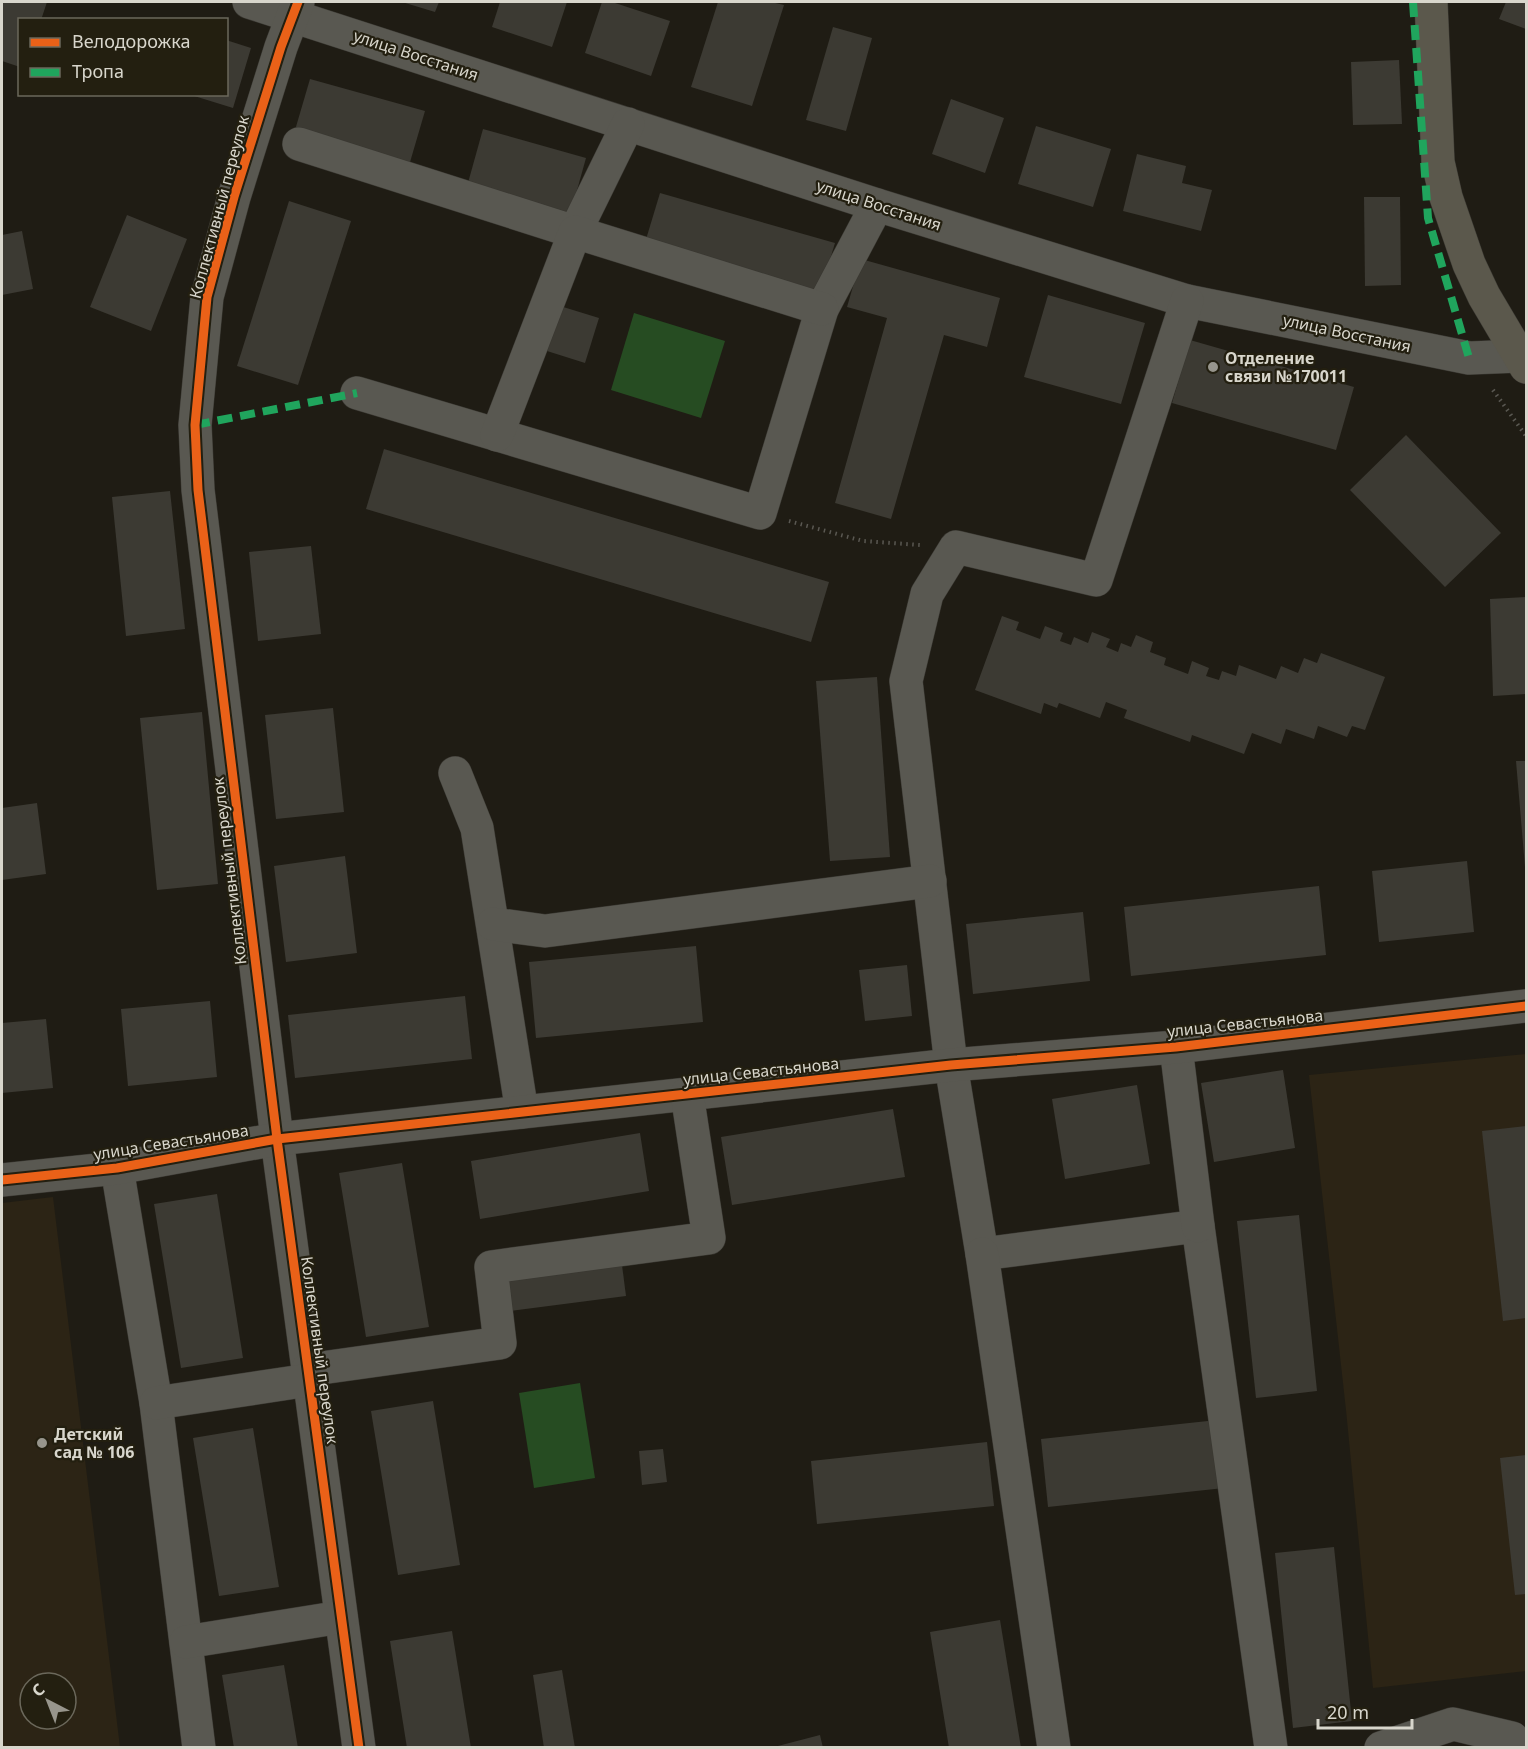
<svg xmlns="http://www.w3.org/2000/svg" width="1528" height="1749" font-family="'Noto Sans',sans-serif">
<rect width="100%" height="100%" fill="#1f1c14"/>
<g fill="#2c2415" fill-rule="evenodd">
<path d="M1526 1054V1671L1373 1688 1346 1410 1309 1075Z"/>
<path d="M53 1197 120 1747H2V1203ZM30 1683H66V1719H30Z"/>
</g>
<g fill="#264c22">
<path d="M634 313 725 341 701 418 611 390Z"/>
<path d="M580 1383 595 1478 534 1488 519 1393Z"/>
</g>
<g fill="#3c3a33">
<path d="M2 2H47L41 20H20V67L2 61Z"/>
<path d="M402 2H439L435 12Z"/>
<path d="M500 2H567L552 47 492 27Z"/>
<path d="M602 2H612L670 21 651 76 585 53Z"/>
<path d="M718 2H771L784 5 752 106 691 87Z"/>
<path d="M1506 2H1526V29L1499 19Z"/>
<path d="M833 27 872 38 846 131 806 120Z"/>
<path d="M226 40 251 48 233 108 191 95 226 94Z"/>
<path d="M1399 60 1402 124 1353 125 1351 62Z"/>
<path d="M310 79 425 111 408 169 293 137Z"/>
<path d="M951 99 1004 118 985 173 932 154Z"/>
<path d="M1036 126 1111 149 1093 207 1018 184Z"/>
<path d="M483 129 586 158 569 219 466 190Z"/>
<path d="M1137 154 1186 166 1182 183 1212 190 1201 231 1123 211Z"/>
<path d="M660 193 835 243 819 296 644 246Z"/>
<path d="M1364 197H1400L1401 285 1365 286Z"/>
<path d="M289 201 351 221 298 385 237 366Z"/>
<path d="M127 215 187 239 151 331 90 307Z"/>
<path d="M22 231 33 289 2 295V235Z"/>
<path d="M861 259 1000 298 987 347 944 335 891 519 835 503 887 318 847 307Z"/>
<path d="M1048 295 1145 323 1121 404 1024 377Z"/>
<path d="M560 306 599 318 585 363 547 351Z"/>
<path d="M1190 340 1354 387 1336 450 1172 403Z"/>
<path d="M1406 435 1501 533 1445 587 1350 490Z"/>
<path d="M384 449 829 582 811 642 366 509Z"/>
<path d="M170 491 185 629 126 636 112 497Z"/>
<path d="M311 546 321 634 258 641 249 552Z"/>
<path d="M1526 597V694L1493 696 1490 599Z"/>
<path d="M1002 616 1019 622 1016 630 1040 639 1045 626 1063 633 1060 641 1071 645 1074 637 1088 643 1092 632 1110 639 1106 647 1118 652 1121 643 1131 647 1136 635 1153 642 1150 652 1166 658 1164 665 1188 674 1192 661 1209 668 1206 676 1219 680 1222 671 1236 676 1239 665 1276 679 1281 666 1298 673 1304 658 1317 663 1321 653 1385 677 1365 730 1352 726 1347 737 1318 726 1314 739 1286 729 1281 744 1252 733 1244 754 1192 735 1190 742 1124 718 1127 710 1106 702 1100 718 1059 703 1057 708 1044 703 1041 714 975 690Z"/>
<path d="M877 677 890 857 830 861 816 681Z"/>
<path d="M333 708 344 812 276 819 265 715Z"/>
<path d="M202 712 218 884 157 890 140 718Z"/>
<path d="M1516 761H1526V867H1525Z"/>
<path d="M37 803 46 874 2 880V808Z"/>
<path d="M345 856 357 953 286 962 274 866Z"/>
<path d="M1467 861 1474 932 1379 942 1372 871Z"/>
<path d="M1319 886 1326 955 1131 976 1124 907Z"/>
<path d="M1083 912 1090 981 973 994 966 924Z"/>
<path d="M696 946 703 1022 536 1038 529 962Z"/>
<path d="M907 965 912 1016 865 1021 859 970Z"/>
<path d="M465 996 472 1059 295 1078 288 1015Z"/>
<path d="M210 1001 217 1077 128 1086 121 1009Z"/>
<path d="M46 1019 53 1088 2 1093V1023Z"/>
<path d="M1283 1070 1295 1148 1214 1162 1201 1083Z"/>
<path d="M1137 1085 1150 1164 1065 1179 1052 1099Z"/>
<path d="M893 1109 905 1177 732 1205 721 1137Z"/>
<path d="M1526 1126V1318L1503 1321 1482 1131Z"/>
<path d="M640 1133 649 1191 480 1219 471 1161Z"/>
<path d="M402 1163 429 1327 366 1337 339 1173Z"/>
<path d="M217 1194 243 1358 181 1368 154 1204Z"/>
<path d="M1299 1215 1317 1391 1256 1398 1237 1221Z"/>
<path d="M622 1265 626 1296 510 1311 506 1280Z"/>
<path d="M433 1401 460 1565 398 1575 371 1411Z"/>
<path d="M1217 1420 1224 1488 1048 1507 1041 1439Z"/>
<path d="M253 1428 279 1587 219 1596 193 1438Z"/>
<path d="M987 1442 994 1506 817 1524 811 1461Z"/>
<path d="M663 1449 667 1482 642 1485 639 1451Z"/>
<path d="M1526 1455V1594L1515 1595 1500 1458Z"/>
<path d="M1334 1547 1352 1721 1293 1728 1275 1553Z"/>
<path d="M1000 1620 1021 1748H949L930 1632Z"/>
<path d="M452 1631 471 1748H407L390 1641Z"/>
<path d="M284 1665 298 1748H234L222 1675Z"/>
<path d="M562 1670 575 1748H544L533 1675Z"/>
<path d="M820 1735 823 1748H774V1747Z"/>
</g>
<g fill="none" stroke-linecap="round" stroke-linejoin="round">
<defs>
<g id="minor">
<path d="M249 2 877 205 1187 301 1469 358 1520 356"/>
<path d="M298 2 281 47 234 197 207 297 195 425 198 490 277 1139 359 1748"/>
<path d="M299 144 575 232 628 124"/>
<path d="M1187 301 1096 580 956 547 927 594 906 681 951 1065 982 1254 1198 1226 1271 1748"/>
<path d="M357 393 760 513 822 309 877 205"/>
<path d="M497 435 575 232 822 309"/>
<path d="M455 773 477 828 522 1112"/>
<path d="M493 924 545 931 930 881"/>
<path d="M1176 1047 1198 1226"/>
<path d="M117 1168 156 1403 199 1748"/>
<path d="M2 1180 117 1168 277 1139 951 1065 1176 1047 1526 1006"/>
<path d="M982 1254 1054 1748"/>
<path d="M307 1370 500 1343 491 1267 709 1238 687 1094"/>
<path d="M156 1403 309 1380"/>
<path d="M186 1642 341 1617"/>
<path d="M1381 1748 1453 1724 1512 1738 1514 1748"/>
</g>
<path id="major" d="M1431 2 1438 162 1446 197 1469 264 1484 296 1526 367"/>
</defs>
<use href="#minor" stroke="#3a3832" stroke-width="34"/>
<use href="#major" stroke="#3a3832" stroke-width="34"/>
<g stroke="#5a5852" stroke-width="4" stroke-dasharray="1.5 4.5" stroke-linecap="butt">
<path d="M1493 390 1526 436"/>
<path d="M789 521 863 541 920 545"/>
</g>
<use href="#minor" stroke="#595851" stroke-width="33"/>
<use href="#major" stroke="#5b584c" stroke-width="33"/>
<g stroke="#20a55d" stroke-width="8" stroke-dasharray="15 8" stroke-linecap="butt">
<path d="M1413 2 1428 218 1469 358"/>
<path d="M195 425 357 393"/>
</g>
<defs>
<g id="cycleway">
<path d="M298 2 281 47 234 197 207 297 195 425 198 490 277 1139 359 1748"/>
<path d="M2 1180 117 1168 277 1139 951 1065 1176 1047 1526 1006"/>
</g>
</defs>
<use href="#cycleway" stroke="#231f10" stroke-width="13"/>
<use href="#cycleway" stroke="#ea6118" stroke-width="9"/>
</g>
<g fill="#97958c" stroke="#231f10" stroke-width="2">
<circle cx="1213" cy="367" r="6"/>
<circle cx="42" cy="1443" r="6"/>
</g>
<g text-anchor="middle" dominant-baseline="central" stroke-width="4.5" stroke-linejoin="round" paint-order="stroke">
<g font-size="16" fill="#d8d6cc" stroke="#231f10">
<text transform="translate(416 55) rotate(18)">улица Восстания</text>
<text transform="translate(879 205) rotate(18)">улица Восстания</text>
<text transform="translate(219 207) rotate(-75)">Коллективный переулок</text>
<text transform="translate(1347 333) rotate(12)">улица Восстания</text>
<text transform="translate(229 871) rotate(-97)">Коллективный переулок</text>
<text transform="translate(1245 1023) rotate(-6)">улица Севастьянова</text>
<text transform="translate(761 1071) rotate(-6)">улица Севастьянова</text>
<text transform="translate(171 1142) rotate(-9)">улица Севастьянова</text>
<text transform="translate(320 1350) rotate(82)">Коллективный переулок</text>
</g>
<g font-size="16" font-weight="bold" fill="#d8d6cc" stroke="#231f10" text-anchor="start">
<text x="1225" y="358">Отделение<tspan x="1225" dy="18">связи №170011</tspan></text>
<text x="54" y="1434">Детский<tspan x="54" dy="18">сад № 106</tspan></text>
</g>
</g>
<rect width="1528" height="1749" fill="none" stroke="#d8d6cc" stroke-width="6"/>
<rect x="18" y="18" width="210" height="78" fill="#231f10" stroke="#6b685b" stroke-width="1.5"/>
<rect x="30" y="38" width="30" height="9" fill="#ea6118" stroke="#6b685b" stroke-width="1.5"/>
<text x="72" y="48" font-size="18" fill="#d8d6cc">Велодорожка</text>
<rect x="30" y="68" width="30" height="9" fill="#20a55d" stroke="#6b685b" stroke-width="1.5"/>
<text x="72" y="78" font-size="18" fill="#d8d6cc">Тропа</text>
<g transform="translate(48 1701) rotate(318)"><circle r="28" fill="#231f10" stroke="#6b685b" stroke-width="1.5"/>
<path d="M0-4.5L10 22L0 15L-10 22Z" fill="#97958c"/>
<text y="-9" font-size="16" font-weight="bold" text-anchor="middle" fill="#d8d6cc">С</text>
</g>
<path d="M1318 1719v9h94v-9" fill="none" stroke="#d8d6cc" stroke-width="3"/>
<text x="1327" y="1719" font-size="18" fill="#d8d6cc" stroke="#231f10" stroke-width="4.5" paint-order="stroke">20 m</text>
</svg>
